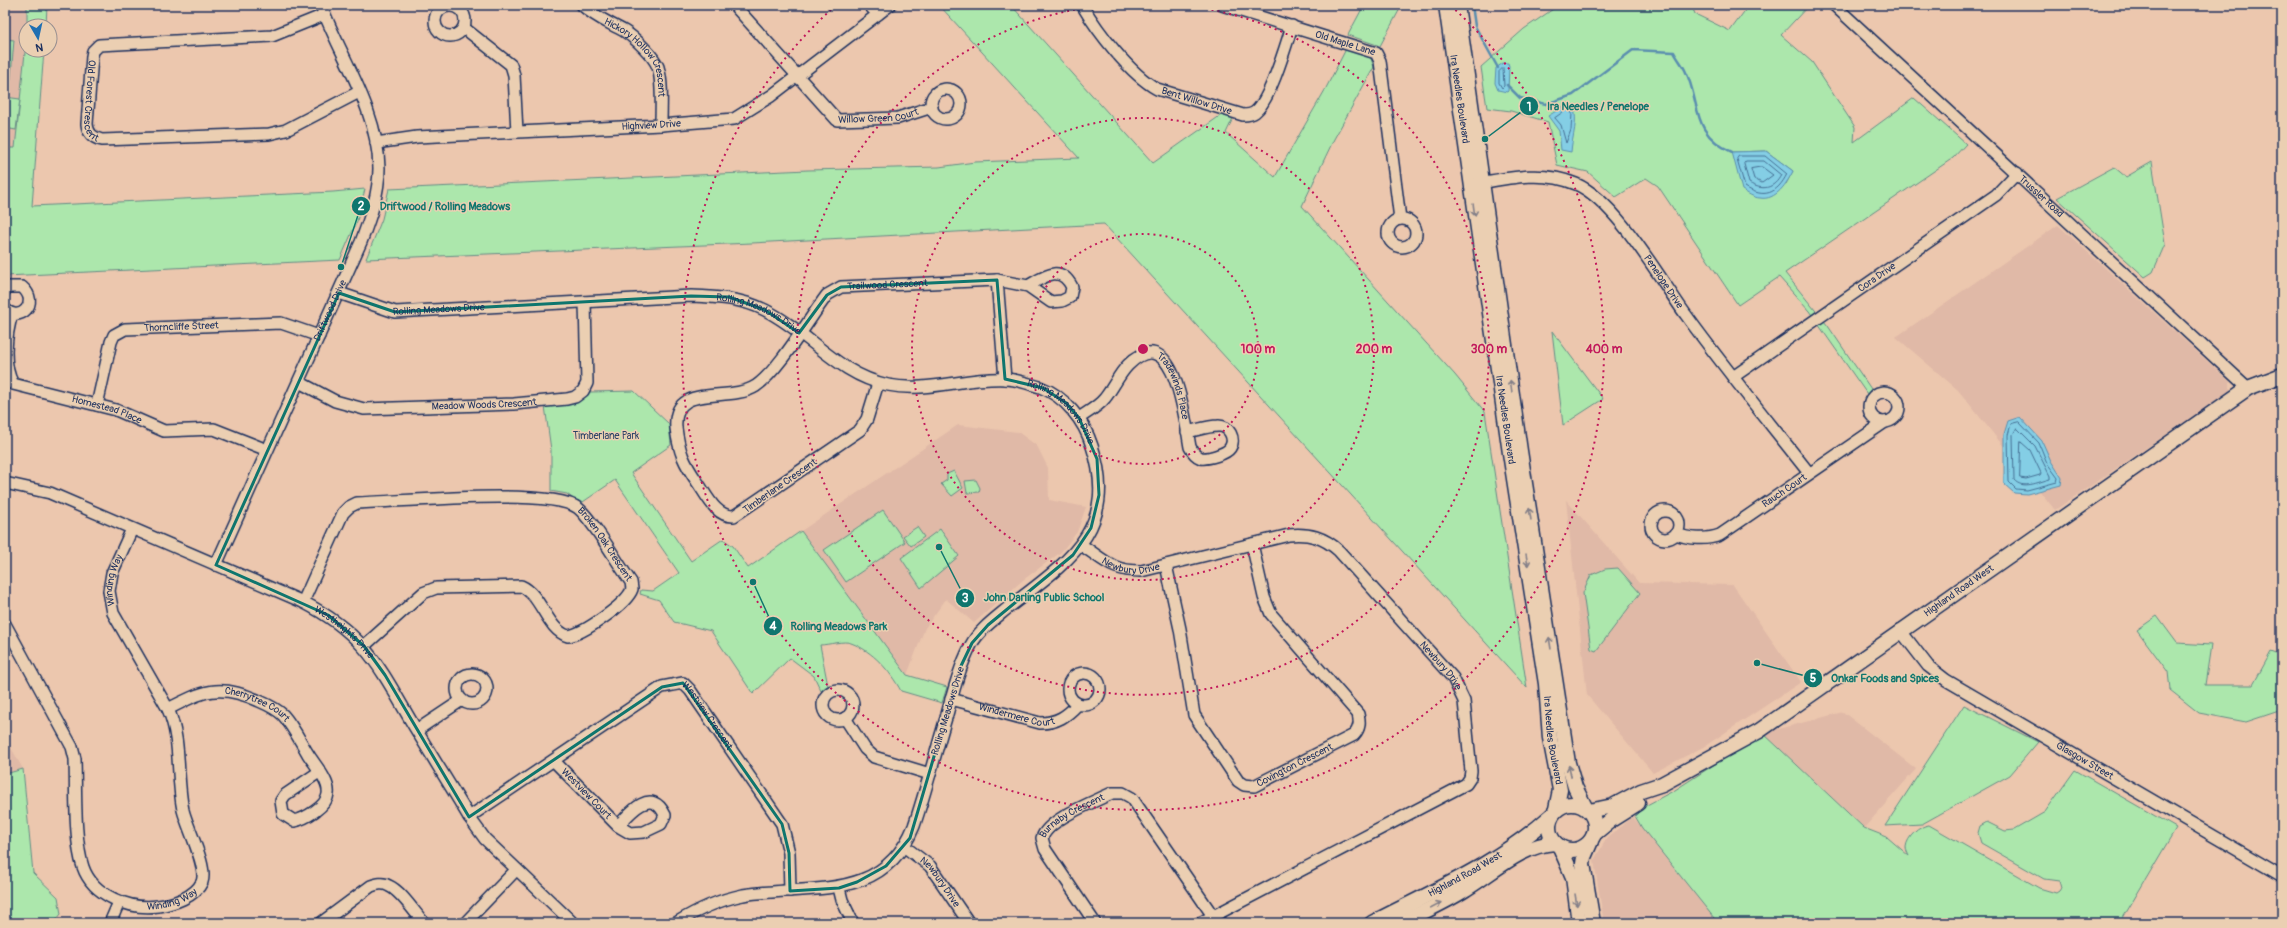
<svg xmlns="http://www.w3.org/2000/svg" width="2287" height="928" font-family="Pangolin,sans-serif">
<rect width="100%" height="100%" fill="#ecc7ae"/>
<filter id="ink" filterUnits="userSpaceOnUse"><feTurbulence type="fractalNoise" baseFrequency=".025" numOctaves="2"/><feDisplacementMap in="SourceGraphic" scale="8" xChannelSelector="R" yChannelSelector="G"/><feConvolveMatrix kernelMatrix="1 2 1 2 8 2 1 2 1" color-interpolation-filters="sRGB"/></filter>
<g filter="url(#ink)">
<g fill="#e0b9a7">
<path d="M5 5H27L26 53 15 149 5 148Z"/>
<path d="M2058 225 2230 382V391L2055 510 1958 390 1896 337Z"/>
<path d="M958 425 1018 432 1037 446 1048 468 1049 500 1086 507 1077 532 1061 552 1023 580 974 623 946 599 925 628 907 675 801 531Z"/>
<path d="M1566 500 1639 583 1733 585 1801 682 1705 746 1653 773 1587 695Z"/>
<path d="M1843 712 1916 769 1864 828 1763 733Z"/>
<path d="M5 737 23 769 5 774Z"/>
<path d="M1633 817 1718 923H1604L1594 860 1607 838Z"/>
</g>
<g fill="#ace7ac" stroke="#648b85" fill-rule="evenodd">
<path d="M27 5H47L46 26H27Z"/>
<path d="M939 5H1011L1153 163 1224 113 1234 116 1226 133 1275 177 1325 90 1346 49 1370 56 1374 67 1334 139 1302 206 1455 375 1485 412 1527 688 1104 224 752 243 366 259 382 219 389 189 808 170 939 167 975 162 1079 158Z"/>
<path d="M1364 5H1402L1380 46 1348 35Z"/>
<path d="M1559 5H1697L1693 9 1695 14 1730 31 1749 5H1809L1781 35 1812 62 1855 127 1854 142 1914 98 1966 144 1953 158 1785 273 1828 326 1871 389 1867 394 1809 311 1779 277 1738 305 1658 186 1646 178 1616 197 1588 172 1557 165 1548 122 1511 111 1487 108 1481 67 1524 29ZM1766 151 1793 171 1786 184 1732 152Z"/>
<path d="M5 39 14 40 10 88 5 87Z"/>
<path d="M26 43V50H44L32 206 333 192 365 189 357 221 340 260 5 276V148H15Z"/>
<path d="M5 97 20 99 16 130 5 128Z"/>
<path d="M2152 162 2165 244 2153 272 2145 277 2057 198 2114 167 2126 177Z"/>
<path d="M1552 331 1603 399 1563 425Z"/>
<path d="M634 391 669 424 671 445 631 473 691 561 723 539 733 546 748 568 801 531 907 675 947 687 942 703 901 691C890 671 873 651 851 643 844 640 828 645 820 645L828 686 821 691 814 676 790 658 753 694 711 631 674 622 659 600 640 594 641 590 653 591 679 573 615 480 580 504 567 494 551 491V450L545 406 580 400 590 392Z"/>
<path d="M954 471 963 488 952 496 941 484 947 480V474Z"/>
<path d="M976 480 980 488 979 492 967 493 965 481Z"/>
<path d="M883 510 905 542 846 582 824 550Z"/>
<path d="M917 527 924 537 911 546 903 536Z"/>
<path d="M940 529 959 556 921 588 901 558Z"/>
<path d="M1618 568 1640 593 1596 651 1591 649 1583 593 1591 575 1605 569Z"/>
<path d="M2157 616 2177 643 2211 645 2205 685H2253L2271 652 2282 656V710L2246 722 2199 713 2170 690 2168 672 2137 630Z"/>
<path d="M1964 705 2038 742 2010 775 1922 824 1885 826Z"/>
<path d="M1763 733 1864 828 1887 837 1909 856C1908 854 1906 850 1906 847 1907 837 1919 826 1929 825L2039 888 2056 893 2059 891 2061 888 2059 881 2044 879 1981 843 1978 833 1980 826 1987 822 2005 831 2014 830 2045 812 2075 770 2176 828 2120 923H1718L1642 828 1635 816 1645 806 1675 790Z"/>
<path d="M23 769 33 873 58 897 61 914 54 923H5V774Z"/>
</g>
<g fill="#84cee5" stroke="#5a8eaf">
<path d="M1503 63H1508L1509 66 1508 91 1507 92 1498 90 1495 83 1496 68Z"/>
<path d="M1569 103 1573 106C1579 121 1572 136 1571 152L1561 150 1559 131 1548 116Z"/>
<path d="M1766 151 1793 171C1787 183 1776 201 1760 198 1754 198 1747 193 1742 190L1732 152Z"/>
<path d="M2020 417 2042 441 2051 461 2062 478 2061 485 2027 494 2014 493 2004 484V434L2008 421Z"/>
</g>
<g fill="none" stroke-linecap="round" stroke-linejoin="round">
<g stroke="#456f94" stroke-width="1">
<path d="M1503 68 1504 86 1502 88 1499 83V72Z"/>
<path d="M1568 109 1572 113 1571 130 1566 143 1561 125 1555 118Z"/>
<path d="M1739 156H1765L1787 174C1777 194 1764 199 1745 187L1737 159Z"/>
<path d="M1746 161H1764L1781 175C1774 189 1762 191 1749 183L1744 164Z"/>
<path d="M1762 167 1773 175 1762 183 1754 179 1751 169Z"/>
<path d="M2019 422 2039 443 2047 463 2058 478 2057 482 2027 490 2016 489 2009 482 2008 435 2011 424Z"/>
<path d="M2017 428 2035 446 2050 476V479C2038 482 2023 490 2014 480L2013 435Z"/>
<path d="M2021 442 2030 450 2041 473 2040 475 2026 479 2020 478Z"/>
</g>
<g stroke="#5a8eaf" stroke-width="2.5">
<path d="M1472 5 1475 26 1498 68"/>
<path d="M1507 85 1520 98 1546 104 1573 95 1633 50 1674 52C1677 58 1682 64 1685 70 1702 104 1689 132 1732 152"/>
</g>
<defs>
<g id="minor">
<path id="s1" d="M582 5C596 18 608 22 624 31 634 37 654 56 658 67 663 84 661 107 661 125"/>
<path id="s2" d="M734 5 837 120 898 118 932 107"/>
<path d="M869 5 878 14"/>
<path id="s3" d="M1082 5C1098 32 1130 74 1157 89L1243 115C1247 115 1251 115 1255 112 1270 101 1286 45 1292 26"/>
<path id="s4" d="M1222 5 1376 53 1380 61 1400 219"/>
<path id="s5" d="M1834 5 2248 388"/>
<circle cx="450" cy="21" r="15"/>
<path id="s6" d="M324 15 272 36 99 45 93 51 92 56 87 124C88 134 93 138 102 140L269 134 286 130 359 92"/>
<path d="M464 28 511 65 514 75 517 132"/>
<circle cx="946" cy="104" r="15"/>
<path id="s7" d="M376 143 417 137 661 125 734 119 771 96 890 5"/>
<path id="s8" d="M1475 184C1508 178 1543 170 1576 184 1616 201 1660 279 1686 315 1725 369 1768 421 1809 473"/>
<circle cx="1402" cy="233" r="14"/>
<path d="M997 280 1005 379"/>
<path d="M5 290 9 287H22C41 303 19 324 5 309"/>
<path id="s9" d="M339 293 395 312 691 296C717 297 741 298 765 310 809 332 838 375 888 385 927 393 965 377 1005 379 1016 379 1029 384 1040 387 1065 396 1084 421 1092 446 1120 530 1067 562 1009 607 996 618 979 630 971 645 959 668 953 693 946 718 935 754 926 791 914 826 883 904 808 884 743 895 718 900 697 910 676 923"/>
<path id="s10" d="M12 314C6 334 2 365 13 384L116 410 164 431 214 429 267 450"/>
<path id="s11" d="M1733 377 1996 195 2017 173"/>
<path id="s12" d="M299 382 335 401 364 409 514 404 567 399 575 397 583 391 587 383 585 302"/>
<path id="s13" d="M878 383 867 419 860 430 734 516C716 517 707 496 698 483 684 463 679 452 676 428 672 381 728 404 756 386 779 370 809 319 827 295L841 287 997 280 1028 286 1051 302 1062 301 1070 297 1072 287C1060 264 1045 276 1028 286"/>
<circle cx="1884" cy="407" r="15"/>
<path id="s14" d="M97 405 111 342 114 335 125 329 281 323 319 336"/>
<path id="s15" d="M1079 418C1088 412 1099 406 1105 398 1113 388 1119 374 1128 365 1175 318 1185 421 1190 447 1192 451 1196 456 1201 458 1208 459 1226 454 1230 448 1236 439 1229 425 1218 426 1208 426 1197 430 1187 432"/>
<path id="s16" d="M5 483 50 493 303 602C369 636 381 671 417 731 434 760 452 788 469 817L485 839 573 923"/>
<circle cx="1665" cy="525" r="14"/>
<path id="s17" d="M1676 534C1689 539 1707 540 1720 535L1885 422"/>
<path id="s18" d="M1081 545C1105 560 1111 571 1141 571L1289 535C1309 533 1324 537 1339 551L1453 678 1464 701 1471 771 1470 778 1466 784 1200 923"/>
<path id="s19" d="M216 565 361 242C370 218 379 194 379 168 378 110 341 58 321 5"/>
<path id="s20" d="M1166 565 1180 629 1194 715 1238 781 1244 785 1254 786 1354 735C1360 728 1360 722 1358 714L1271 614 1264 597 1252 544"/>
<path id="s21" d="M303 602 343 513 349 507 357 503C397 502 551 487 578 508 593 520 618 564 631 582L632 589C627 604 583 634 568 636 546 629 542 595 521 586L436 588 423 593 364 646"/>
<path id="s22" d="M5 624 72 747 75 759C76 787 74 842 83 867 93 896 130 910 158 906 173 904 195 897 202 882 208 867 187 827 183 810 176 776 182 741 168 709L113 613 109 591 112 573 132 529"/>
<path id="s23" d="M1900 630 1928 666 1946 680 2282 876"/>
<circle cx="1084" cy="689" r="16"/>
<circle cx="472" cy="689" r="15"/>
<circle cx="838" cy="705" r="15"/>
<path id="s24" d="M951 699 1040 723C1057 723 1067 716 1078 704"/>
<path id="s25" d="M168 709C203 691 219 683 257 700 266 704 276 708 283 715 293 726 300 741 308 754 314 764 330 781 328 794 327 806 305 819 294 821L283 814 281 801 285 795 319 772"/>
<path d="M845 718 865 749 874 757 930 774"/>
<path d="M417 730 462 700"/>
<path id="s26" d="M554 761 618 826 630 833 644 832 661 824 665 815C652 787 631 811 618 826"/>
<path id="s27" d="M469 817 662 687 683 683 690 690 782 824 789 853 790 891"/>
<path id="s28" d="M905 847 930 866 969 923"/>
<path d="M839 888 842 900 853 923"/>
<path d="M110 923 119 902"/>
<path d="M321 923 371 886C377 884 383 882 389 886 401 891 415 913 424 923"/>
<path d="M465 923 516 870"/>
<path id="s29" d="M1095 923 1045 849 1042 838C1048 819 1094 802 1112 793H1123L1132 798 1213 916"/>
</g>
<g id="major">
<path id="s30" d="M1446 5 1510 453 1546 684 1550 738 1560 790 1556 809"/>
<path d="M1457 5 1520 451 1568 763 1575 787 1585 807"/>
<circle cx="1572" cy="827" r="23"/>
<path id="s31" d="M1589 811 1613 806 1641 791 1662 784 1759 731 2248 388 2282 375"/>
<path d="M1594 834 1611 820 1638 803"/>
<path d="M1591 841 1584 857 1583 864 1593 923"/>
<path d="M1560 847 1573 877 1579 923"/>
<path id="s32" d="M1372 923C1434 891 1499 863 1551 816"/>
<path d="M1401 923C1423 912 1446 902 1466 889 1494 872 1521 845 1555 843"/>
</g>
</defs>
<use href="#minor" stroke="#1b2f5e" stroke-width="14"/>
<use href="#major" stroke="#1b2f5e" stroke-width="17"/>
<use href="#minor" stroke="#ebcfb2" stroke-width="11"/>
<use href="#major" stroke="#ebcfb2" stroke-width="14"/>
</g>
<defs><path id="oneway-shaft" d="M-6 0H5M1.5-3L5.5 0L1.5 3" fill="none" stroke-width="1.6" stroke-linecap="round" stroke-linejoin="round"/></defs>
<g stroke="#837f88">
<use href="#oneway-shaft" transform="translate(1474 210) rotate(82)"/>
<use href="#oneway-shaft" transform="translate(1511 386) rotate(-98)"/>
<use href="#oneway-shaft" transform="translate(1530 514) rotate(-99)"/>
<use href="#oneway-shaft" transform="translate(1527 560) rotate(81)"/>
<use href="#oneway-shaft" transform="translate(1550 643) rotate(-99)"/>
<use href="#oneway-shaft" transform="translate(1570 771) rotate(-102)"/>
<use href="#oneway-shaft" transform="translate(1576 900) rotate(81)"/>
<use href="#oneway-shaft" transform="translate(1436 905) rotate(-28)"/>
</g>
</g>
<path fill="none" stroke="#0f766e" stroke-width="3" stroke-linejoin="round" d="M997 280 1005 379 1043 388 1066 403 1079 418 1097 459 1099 495 1091 528 1073 555 988 625 972 643 960 668 910 838 886 866 857 882 839 888 790 891 789 853 782 824 683 683 662 687 469 817 385 675 364 646 328 615 216 565 339 293 395 312 691 296 729 297 765 310 799 333 827 295 841 287Z"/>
<g fill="none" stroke="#c2185b" stroke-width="2" stroke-dasharray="2 4">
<circle cx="1143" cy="349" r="115"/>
<circle cx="1143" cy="349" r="231"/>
<path d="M1182 5A346 346 0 1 1 1104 5"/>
<path d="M1451 6A461 461 0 1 1 835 6"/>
</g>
<g text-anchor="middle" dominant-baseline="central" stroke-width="3" stroke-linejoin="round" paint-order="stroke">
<g font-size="10" fill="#1b2f5e" stroke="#ebcfb2">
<text stroke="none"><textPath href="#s4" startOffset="129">Old Maple Lane</textPath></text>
<text stroke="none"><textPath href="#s1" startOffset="79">Hickory Hollow Crescent</textPath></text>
<text stroke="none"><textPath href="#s6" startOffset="289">Old Forest Crescent</textPath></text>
<text stroke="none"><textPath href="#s30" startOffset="95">Ira Needles Boulevard</textPath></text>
<text stroke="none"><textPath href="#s3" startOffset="155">Bent Willow Drive</textPath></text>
<text stroke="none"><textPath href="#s2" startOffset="196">Willow Green Court</textPath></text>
<text stroke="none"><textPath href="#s7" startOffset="276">Highview Drive</textPath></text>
<text stroke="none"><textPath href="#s5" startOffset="282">Trussler Road</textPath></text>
<text stroke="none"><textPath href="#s11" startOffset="175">Cora Drive</textPath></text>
<text stroke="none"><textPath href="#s8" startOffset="235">Penelope Drive</textPath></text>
<text stroke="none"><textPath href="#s13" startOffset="595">Trailwood Crescent</textPath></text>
<text stroke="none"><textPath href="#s9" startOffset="103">Rolling Meadows Drive</textPath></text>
<text stroke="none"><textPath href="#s19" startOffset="279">Driftwood Drive</textPath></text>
<text stroke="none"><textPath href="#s9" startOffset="427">Rolling Meadows Drive</textPath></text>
<text stroke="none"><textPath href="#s14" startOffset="141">Thorncliffe Street</textPath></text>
<text stroke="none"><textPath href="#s15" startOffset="143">Tradewinds Place</textPath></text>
<text stroke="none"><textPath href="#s12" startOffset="191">Meadow Woods Crescent</textPath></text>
<text stroke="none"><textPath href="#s10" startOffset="169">Homestead Place</textPath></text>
<text stroke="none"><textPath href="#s9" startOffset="763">Rolling Meadows Drive</textPath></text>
<text stroke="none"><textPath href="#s30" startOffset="419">Ira Needles Boulevard</textPath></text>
<text transform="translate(780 486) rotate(-35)">Timberlane Crescent</text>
<text stroke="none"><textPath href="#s17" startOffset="123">Rauch Court</textPath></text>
<text stroke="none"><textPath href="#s21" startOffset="383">Broken Oak Crescent</textPath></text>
<text stroke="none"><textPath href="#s18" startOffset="56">Newbury Drive</textPath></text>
<text stroke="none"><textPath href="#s22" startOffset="726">Winding Way</textPath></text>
<text stroke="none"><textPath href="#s31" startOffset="433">Highland Road West</textPath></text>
<text stroke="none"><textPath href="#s16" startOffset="373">Westheights Drive</textPath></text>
<text stroke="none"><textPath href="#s18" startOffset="427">Newbury Drive</textPath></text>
<text stroke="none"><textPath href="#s25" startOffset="96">Cherrytree Court</textPath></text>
<text transform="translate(948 711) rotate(-73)">Rolling Meadows Drive</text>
<text stroke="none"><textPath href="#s24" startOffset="68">Windermere Court</textPath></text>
<text stroke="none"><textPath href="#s27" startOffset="295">Westview Crescent</textPath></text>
<text stroke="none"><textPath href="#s30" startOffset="743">Ira Needles Boulevard</textPath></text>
<text stroke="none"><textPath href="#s23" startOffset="229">Glasgow Street</textPath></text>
<text stroke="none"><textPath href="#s20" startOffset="295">Covington Crescent</textPath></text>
<text stroke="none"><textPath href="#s26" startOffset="46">Westview Court</textPath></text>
<text stroke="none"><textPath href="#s29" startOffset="139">Burnaby Crescent</textPath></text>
<text stroke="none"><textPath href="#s32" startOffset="105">Highland Road West</textPath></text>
<text stroke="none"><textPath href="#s28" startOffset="50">Newbury Drive</textPath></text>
<text stroke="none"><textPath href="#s22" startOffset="367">Winding Way</textPath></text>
</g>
<g font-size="10" fill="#2a4166" stroke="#ebcfb2">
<text x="606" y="436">Timberlane Park</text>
</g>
</g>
<circle cx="1143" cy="349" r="6" fill="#c2185b" stroke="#ebcfb2" stroke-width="2"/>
<g font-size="12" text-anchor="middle" font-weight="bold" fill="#c2185b" stroke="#ebcfb2" stroke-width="3" stroke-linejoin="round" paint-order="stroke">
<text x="1258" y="353">100 m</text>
<text x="1374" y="353">200 m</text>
<text x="1489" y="353">300 m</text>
<text x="1604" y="353">400 m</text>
</g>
<path fill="none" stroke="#0f766e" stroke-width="1.5" d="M1485 139L1529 106M341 267L361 206M939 547L965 598M753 582L773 626M1757 663L1813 678"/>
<g fill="#0f766e" stroke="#ebcfb2" stroke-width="1.5">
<circle cx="1485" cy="139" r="4"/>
<circle cx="341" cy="267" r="4"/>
<circle cx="939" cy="547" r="4"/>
<circle cx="753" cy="582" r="4"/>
<circle cx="1757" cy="663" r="4"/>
<circle cx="1529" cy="106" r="10"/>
<circle cx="361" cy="206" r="10"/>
<circle cx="965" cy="598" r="10"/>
<circle cx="773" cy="626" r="10"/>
<circle cx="1813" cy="678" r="10"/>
</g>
<g font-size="12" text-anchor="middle" font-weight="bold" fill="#fff">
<text x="1529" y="111">1</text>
<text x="361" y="210">2</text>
<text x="965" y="602">3</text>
<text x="773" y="630">4</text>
<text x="1813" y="682">5</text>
</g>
<g font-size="11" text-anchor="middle" font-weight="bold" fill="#0f766e" stroke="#ebcfb2" stroke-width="3" stroke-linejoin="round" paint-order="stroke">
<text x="1598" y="110">Ira Needles / Penelope</text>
<text x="445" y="210">Driftwood / Rolling Meadows</text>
<text x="1044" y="601">John Darling Public School</text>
<text x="839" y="630">Rolling Meadows Park</text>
<text x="1885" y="682">Onkar Foods and Spices</text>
</g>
<rect width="2287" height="928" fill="none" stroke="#ebcfb2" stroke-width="20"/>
<rect x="10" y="10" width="2267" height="908" fill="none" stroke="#1b2f5e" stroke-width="1.5" filter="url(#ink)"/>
<g transform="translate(38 38) rotate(171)"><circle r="19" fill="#ebcfb2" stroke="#988f90"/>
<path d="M0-3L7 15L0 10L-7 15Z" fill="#1f6fb2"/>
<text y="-6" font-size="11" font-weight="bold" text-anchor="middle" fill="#1b2f5e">N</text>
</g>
</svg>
